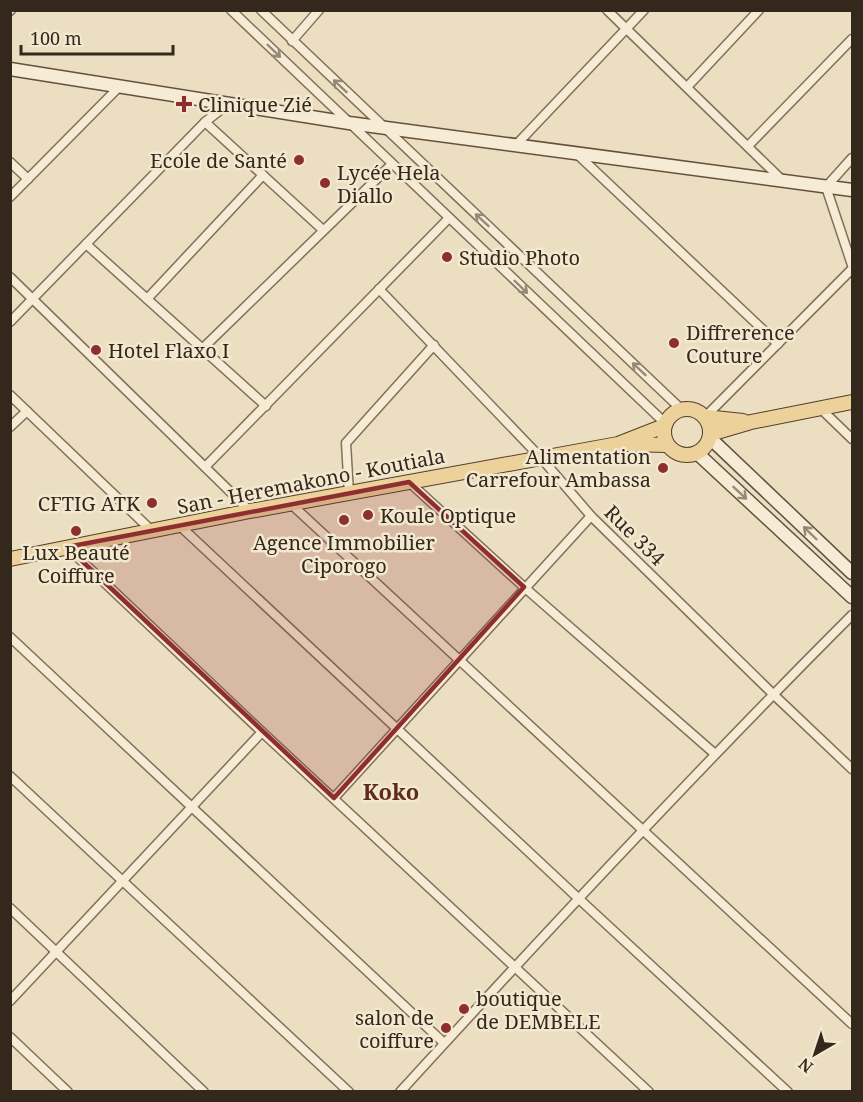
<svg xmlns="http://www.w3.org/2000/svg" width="863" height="1102" font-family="'Noto Serif',serif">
<rect width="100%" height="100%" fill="#ebdec1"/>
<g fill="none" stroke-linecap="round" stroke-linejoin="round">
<defs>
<g id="street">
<path d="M231 10 665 423"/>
<path d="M261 10 681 409"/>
<path d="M607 10 781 179"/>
<path d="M10 11 11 10"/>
<path d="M292 41 319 10"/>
<path d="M687 87 759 10"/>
<path d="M205 122 323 230"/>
<path d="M516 145 644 10"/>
<path d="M748 146 852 39"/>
<path d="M576 153 778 344"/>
<path d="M852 158 826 187 852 265"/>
<path d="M10 162 28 179"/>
<path d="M10 197 119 87"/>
<path d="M86 244 266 406"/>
<path d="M10 277 250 511"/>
<path d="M379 289 542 459 591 516 773 694 852 769"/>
<path d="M147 299 263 175"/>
<path d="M10 322 205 122 228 104"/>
<path d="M202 349 392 164"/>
<path d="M10 395 152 531"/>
<path d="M820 408 852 439"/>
<path d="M705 417 852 269"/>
<path d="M10 427 27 411"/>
<path d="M205 467 449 218"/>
<path d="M409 482 524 587 715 754"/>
<path d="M349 493 346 443 434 345"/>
<path d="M291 504 852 1024"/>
<path d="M179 525 578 898 788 1092"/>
<path d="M67 547 262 732 649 1092"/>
<path d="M10 637 444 1043"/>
<path d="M10 776 349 1092"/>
<path d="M334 798 591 516"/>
<path d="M10 908 204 1092"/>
<path d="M10 1001 262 732"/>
<path d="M10 1037 68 1092"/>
<path d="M400 1092C548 930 697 770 852 615"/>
</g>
<g id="secondary">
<path d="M10 69 349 123 852 190"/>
<path d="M710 438 852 573"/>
<path d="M697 453 852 597"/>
</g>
<g id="primary">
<circle cx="687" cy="432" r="23"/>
<path d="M705 417 743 421"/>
<path d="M710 434 751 422 852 402"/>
<path d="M626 444 667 445"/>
<path d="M10 559 250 511 618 444 664 426"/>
</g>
</defs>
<use href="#street" stroke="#836f5a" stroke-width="11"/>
<use href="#secondary" stroke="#65503d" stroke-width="15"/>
<use href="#primary" stroke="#513e2e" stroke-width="16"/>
<use href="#street" stroke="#f6ebd4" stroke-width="8"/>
<use href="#secondary" stroke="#f6ebd4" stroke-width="12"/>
<use href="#primary" stroke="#ecd19a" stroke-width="14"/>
</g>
<defs><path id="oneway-shaft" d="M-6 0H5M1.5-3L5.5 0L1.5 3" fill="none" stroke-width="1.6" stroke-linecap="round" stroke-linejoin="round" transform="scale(1.5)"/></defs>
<g stroke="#958a78">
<use href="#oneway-shaft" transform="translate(274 51) rotate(44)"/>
<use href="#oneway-shaft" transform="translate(340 86) rotate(-137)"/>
<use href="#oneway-shaft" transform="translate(482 220) rotate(-137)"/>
<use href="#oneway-shaft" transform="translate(521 287) rotate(44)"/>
<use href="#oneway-shaft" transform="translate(639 369) rotate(-137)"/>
<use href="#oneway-shaft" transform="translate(740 493) rotate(43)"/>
<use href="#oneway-shaft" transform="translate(810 533) rotate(-136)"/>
</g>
<path fill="#8e2e30" fill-opacity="0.2" stroke="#8e2e30" stroke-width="4.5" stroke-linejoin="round" d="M409 482 524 587 334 798 67 547Z"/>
<g fill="#8e2e30" stroke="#f3e8d0" stroke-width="2">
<path d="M181 95h6v6h6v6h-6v6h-6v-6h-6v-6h6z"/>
<circle cx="299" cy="160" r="6"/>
<circle cx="325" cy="183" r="6"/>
<circle cx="447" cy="257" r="6"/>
<circle cx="674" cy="343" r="6"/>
<circle cx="96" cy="350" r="6"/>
<circle cx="663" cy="468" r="6"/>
<circle cx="152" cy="503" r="6"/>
<circle cx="368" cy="515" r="6"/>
<circle cx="344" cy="520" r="6"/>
<circle cx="76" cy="531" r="6"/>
<circle cx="464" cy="1009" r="6"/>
<circle cx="446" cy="1028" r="6"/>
</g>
<g text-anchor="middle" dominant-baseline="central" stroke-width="5" stroke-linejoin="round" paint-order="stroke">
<g font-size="20" fill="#34281d" stroke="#f3e8d0" text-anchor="start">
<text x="198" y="104">Clinique Zié</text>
<text x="287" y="160" text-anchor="end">Ecole de Santé</text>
<text x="337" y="172">Lycée Hela<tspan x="337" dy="23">Diallo</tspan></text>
<text x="459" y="257">Studio Photo</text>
<text x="686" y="332">Diffrerence<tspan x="686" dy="23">Couture</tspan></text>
<text x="108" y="350">Hotel Flaxo I</text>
<text x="651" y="456" text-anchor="end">Alimentation<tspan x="651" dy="23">Carrefour Ambassa</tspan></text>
<text x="140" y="503" text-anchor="end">CFTIG ATK</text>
<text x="380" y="515">Koule Optique</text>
<text x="344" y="542" text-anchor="middle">Agence Immobilier<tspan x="344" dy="23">Ciporogo</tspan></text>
<text x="76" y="552" text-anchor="middle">Lux Beauté<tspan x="76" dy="23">Coiffure</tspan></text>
<text x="476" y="998">boutique<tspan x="476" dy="23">de DEMBELE</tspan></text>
<text x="434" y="1017" text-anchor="end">salon de<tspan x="434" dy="23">coiffure</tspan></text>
</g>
<g font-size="20" fill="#34281d" stroke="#f3e8d0">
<text transform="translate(311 481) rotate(-11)">San - Heremakono - Koutiala</text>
<text transform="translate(635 535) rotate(45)">Rue 334</text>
</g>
<g font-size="22" font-weight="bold" fill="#5e2b1f" stroke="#f3e8d0">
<text x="391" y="791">Koko</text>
</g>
</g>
<rect width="863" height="1102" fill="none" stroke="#34281d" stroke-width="24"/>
<g transform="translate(815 1054) rotate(219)" stroke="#f3e8d0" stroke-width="4.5" paint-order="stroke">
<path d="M0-4.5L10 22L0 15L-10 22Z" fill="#34281d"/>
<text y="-9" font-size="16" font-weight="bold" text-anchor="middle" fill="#34281d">N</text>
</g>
<path d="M21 45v9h152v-9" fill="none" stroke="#34281d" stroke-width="3"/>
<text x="30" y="45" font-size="18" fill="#34281d" stroke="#f3e8d0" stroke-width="4.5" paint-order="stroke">100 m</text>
</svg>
